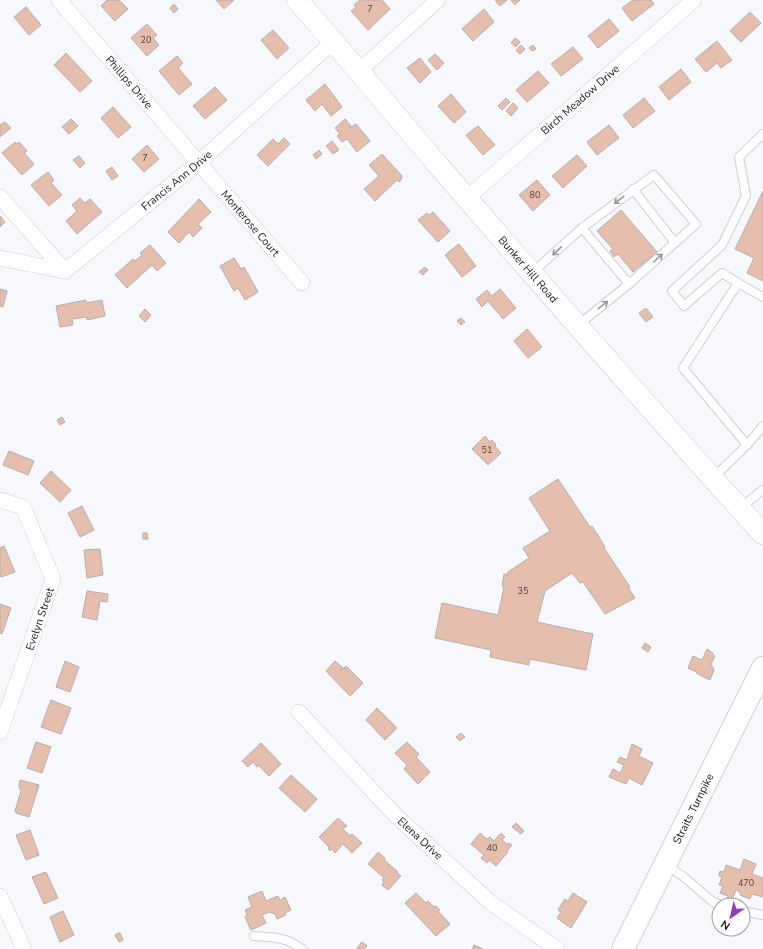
<svg xmlns="http://www.w3.org/2000/svg" width="763" height="949" font-family="'Nunito Sans',sans-serif">
<rect width="100%" height="100%" fill="#f6f8fb"/>
<g fill="#e6bead" stroke="#b3afae">
<path d="M107 0H119L128 9 115 21 101 6Z"/>
<path d="M216 0H234L224 9Z"/>
<path d="M360 0H382L390 9 368 30 351 11 356 7 354 5Z"/>
<path d="M495 0H507L500 6Z"/>
<path d="M511 0H520L515 5Z"/>
<path d="M633 0H651L654 4 632 21 622 8Z"/>
<path d="M174 4 178 9 174 13 170 8Z"/>
<path d="M26 7 41 25 29 35 14 17Z"/>
<path d="M484 9 494 22 473 41 462 29Z"/>
<path d="M750 12 761 23 741 42 730 31Z"/>
<path d="M609 19 619 31 598 48 588 36Z"/>
<path d="M147 24 157 35 153 38 159 45 147 56 131 38Z"/>
<path d="M273 30 289 48 277 59 261 40Z"/>
<path d="M515 38 520 42 516 47 511 43Z"/>
<path d="M717 41 732 60 721 68 717 63 706 72 695 59Z"/>
<path d="M521 45 525 49 520 54 516 50Z"/>
<path d="M533 45 536 49 532 51 529 48Z"/>
<path d="M573 47 583 59 561 76 551 64Z"/>
<path d="M66 53 92 81 80 92 54 65Z"/>
<path d="M435 54 444 63 437 70 428 60Z"/>
<path d="M177 56 183 63 178 68 192 84 179 95 159 71Z"/>
<path d="M420 58 431 72 420 83 407 68Z"/>
<path d="M681 69 691 82 669 100 659 87Z"/>
<path d="M538 71 549 83 527 102 516 90Z"/>
<path d="M325 84 342 107 331 116 322 104 315 111 306 100Z"/>
<path d="M215 87 227 100 205 119 193 106Z"/>
<path d="M451 94 466 112 454 123 438 106Z"/>
<path d="M506 98 510 102 502 110 498 106Z"/>
<path d="M644 98 655 111 633 128 623 115Z"/>
<path d="M513 103 518 108 511 116 506 111Z"/>
<path d="M113 107 131 127 118 138 101 118Z"/>
<path d="M71 119 78 126 69 134 62 127Z"/>
<path d="M345 119 351 126 349 128H350L356 124 370 141 357 152 347 139 342 142 337 136 340 134 335 128Z"/>
<path d="M5 122 11 128 0 137V125Z"/>
<path d="M609 125 619 138 597 155 587 142Z"/>
<path d="M478 126 495 145 483 155 466 135Z"/>
<path d="M284 138 290 144 268 166 257 155 273 139 278 144Z"/>
<path d="M332 141 339 150 333 154 326 146Z"/>
<path d="M15 142 16 144 19 142 27 151 24 153 34 164 22 175 2 153Z"/>
<path d="M147 145 159 159 144 172 132 159Z"/>
<path d="M319 150 322 154 316 159 313 155Z"/>
<path d="M382 154 402 176 401 180 399 182 397 180 375 201 364 189 379 176 369 165Z"/>
<path d="M577 155 587 166 563 188 552 176Z"/>
<path d="M79 156 85 163 80 168 73 160Z"/>
<path d="M112 167 118 176 112 180 106 171Z"/>
<path d="M48 172 54 180 51 183 62 195 49 206 31 185Z"/>
<path d="M537 180 550 195 533 211 519 195Z"/>
<path d="M763 191V281L747 273 754 258 735 249Z"/>
<path d="M80 198 85 203 90 199 102 212 77 234 66 221 77 211 72 205Z"/>
<path d="M199 199 211 212 198 224 202 228 193 237 189 232 179 243 168 232Z"/>
<path d="M621 210 657 252 633 272 618 254 614 257 610 251 613 249 597 231Z"/>
<path d="M433 212 450 231 438 242 418 220 427 213 429 215Z"/>
<path d="M0 216 5 222 0 227Z"/>
<path d="M459 244 476 266 462 277 445 255Z"/>
<path d="M150 245 166 263 157 271 152 265 127 288 115 275 133 259 135 261 142 255 140 253Z"/>
<path d="M234 258 241 269 244 267 258 292 245 300 238 288 234 291 220 266Z"/>
<path d="M425 267 428 270 423 275 419 272Z"/>
<path d="M0 289 7 291 3 307 0 306Z"/>
<path d="M500 289 516 308 503 319 488 301 482 307 476 299 487 290 492 296Z"/>
<path d="M86 300V303L102 300 105 316 87 320V317L72 319 73 325 60 327 56 306Z"/>
<path d="M646 308 653 317 646 322 639 313Z"/>
<path d="M145 309 151 315 145 322 139 316Z"/>
<path d="M461 318 465 322 461 325 457 321Z"/>
<path d="M527 329 542 347 528 358 514 341Z"/>
<path d="M62 417 65 422 60 425 57 420Z"/>
<path d="M485 436 490 442 492 440 496 445 495 446 501 453 488 465 472 449Z"/>
<path d="M9 451 34 461 28 475 3 465Z"/>
<path d="M51 471 71 490 60 502 40 483Z"/>
<path d="M558 479 590 527 592 526 605 547 604 548 630 587H628L635 598 605 614 583 582 580 583 572 573 545 591 537 622 593 634 586 670 530 659 529 665 490 657 491 650 435 638 442 603 498 615 504 587 502 586 504 574 507 575 508 572 529 558 523 548 550 531 529 498Z"/>
<path d="M82 506 94 530 80 537 68 513Z"/>
<path d="M143 533H147L148 539H143Z"/>
<path d="M4 546 15 572 1 577 0 574V548Z"/>
<path d="M100 549 103 575 87 578 84 550Z"/>
<path d="M87 591 108 594 107 602 100 601 97 620 82 617Z"/>
<path d="M0 604 11 608 2 634 0 633Z"/>
<path d="M645 643 651 647 648 652 642 648Z"/>
<path d="M707 649 713 653 712 654 715 656 711 664 714 670 710 680 696 673 697 672 688 668 693 656 702 660Z"/>
<path d="M65 661 79 667 70 692 56 687Z"/>
<path d="M335 661 343 668 340 670 341 671 346 666 363 683 350 696 326 671Z"/>
<path d="M51 700 71 708 61 734 41 727Z"/>
<path d="M377 708 397 728 385 740 366 720Z"/>
<path d="M461 733 465 737 460 741 456 737Z"/>
<path d="M36 742 51 747 42 773 27 768Z"/>
<path d="M407 742 419 754 416 757 430 772 418 784 404 769 407 765 395 753Z"/>
<path d="M261 743 281 764 269 776 258 765 257 767 253 762 248 767 242 761Z"/>
<path d="M632 744 642 749 639 756 653 763 642 785 629 778 626 784 609 777 613 769 620 773 624 765 617 762 620 757 627 760Z"/>
<path d="M291 775 317 799 305 812 279 788Z"/>
<path d="M20 780 39 785 29 817 16 813 15 811 21 791 19 787Z"/>
<path d="M338 818 347 826 343 829 350 836 352 834 362 843 352 853 343 844 335 853 332 849 330 851 328 848 329 847 319 837Z"/>
<path d="M516 823 524 831 521 834 512 827Z"/>
<path d="M30 830 39 855 26 860 16 835Z"/>
<path d="M480 833 487 839 490 837 494 841 501 833 505 837 502 840 507 844 508 843 512 845 507 851 508 852 496 866 489 860 487 863 481 858 484 855 471 844Z"/>
<path d="M378 852 385 858 384 860 398 872 397 873 401 876 388 890 382 885 384 881 382 880 384 878 368 864Z"/>
<path d="M744 859 756 864 752 874 763 878V897L752 894 750 899 740 895V892L736 890 732 900 727 898 728 896 720 893 723 886 719 885 722 877 719 876 720 871 724 872 726 865 740 870Z"/>
<path d="M46 872 58 898 44 904 32 877Z"/>
<path d="M262 891 266 901 278 896 280 900 285 897 291 910 285 913 286 915 277 919 275 914 269 912 262 915 266 923 251 930 245 917 247 914 245 910 252 907 248 897Z"/>
<path d="M416 893 426 903 428 901 434 907 436 906 440 910 438 911 450 924 436 936 405 903Z"/>
<path d="M573 893 587 902 571 928 557 918 561 912 558 910 565 899 568 901Z"/>
<path d="M63 911 74 935 60 942 50 917Z"/>
<path d="M118 933H120L123 940 119 942 115 935Z"/>
<path d="M362 942 367 946 364 949H358L357 948Z"/>
<path d="M474 945 483 949H472Z"/>
</g>
<g fill="none" stroke-linecap="round" stroke-linejoin="round">
<defs>
<g id="service">
<path d="M633 189 675 243"/>
<path d="M582 228 629 284"/>
<path d="M532 273 582 228 654 175 696 224 629 284 578 325"/>
<path d="M738 283 722 273 684 306 672 291 722 245 746 196 739 157 763 134"/>
<path d="M747 445 683 368 738 283 763 297"/>
<path d="M712 479 747 445 763 426"/>
<path d="M740 508 763 490"/>
<path d="M667 865 685 878 713 902 723 905"/>
<path d="M743 911 763 915"/>
<path d="M254 936C274 937 286 937 302 949"/>
</g>
<g id="minor">
<path id="s1" d="M59 0 302 283"/>
<path d="M358 72 438 0"/>
<path d="M0 197 65 271"/>
<path id="s2" d="M467 198 694 0"/>
<path id="s3" d="M0 258 65 271 198 163 334 41"/>
<path d="M0 500 23 507 53 579 0 732"/>
<path id="s4" d="M299 712 395 815 491 903 557 949"/>
<path d="M0 896 24 949"/>
</g>
<g id="secondary">
<path id="s5" d="M297 0C345 54 391 110 438 165 545 289 653 413 763 534"/>
</g>
<g id="primary">
<path id="s6" d="M623 949 763 668"/>
</g>
</defs>
<use href="#service" stroke="#cecfd2" stroke-width="10"/>
<use href="#minor" stroke="#cecfd2" stroke-width="16"/>
<use href="#secondary" stroke="#cecfd2" stroke-width="22"/>
<use href="#primary" stroke="#cecfd2" stroke-width="24"/>
<use href="#service" stroke="#fff" stroke-width="8"/>
<use href="#minor" stroke="#fff" stroke-width="15"/>
<use href="#secondary" stroke="#fff" stroke-width="21"/>
<use href="#primary" stroke="#fff" stroke-width="22"/>
</g>
<defs><path id="oneway-shaft" d="M-6 0H5M1.5-3L5.5 0L1.5 3" fill="none" stroke-width="1.6" stroke-linecap="round" stroke-linejoin="round"/></defs>
<g stroke="#989898">
<use href="#oneway-shaft" transform="translate(619 200) rotate(143)"/>
<use href="#oneway-shaft" transform="translate(557 251) rotate(137)"/>
<use href="#oneway-shaft" transform="translate(658 258) rotate(-42)"/>
<use href="#oneway-shaft" transform="translate(603 305) rotate(-38)"/>
</g>
<g text-anchor="middle" dominant-baseline="central" stroke-width="4" stroke-linejoin="round" paint-order="stroke">
<g font-size="9" fill="#4c423f">
<text x="370" y="9">7</text>
<text x="146" y="40">20</text>
<text x="145" y="158">7</text>
<text x="535" y="195">80</text>
<text x="487" y="450">51</text>
<text x="523" y="591">35</text>
<text x="492" y="848">40</text>
<text x="746" y="883">470</text>
</g>
<g font-size="11" fill="#19191a" stroke="#fff">
<text stroke="none"><textPath href="#s1" startOffset="108">Phillips Drive</textPath></text>
<text stroke="none"><textPath href="#s2" startOffset="150">Birch Meadow Drive</textPath></text>
<text stroke="none"><textPath href="#s3" startOffset="210">Francis Ann Drive</textPath></text>
<text stroke="none"><textPath href="#s1" startOffset="294">Monterose Court</textPath></text>
<text stroke="none"><textPath href="#s5" startOffset="355">Bunker Hill Road</textPath></text>
<text transform="translate(40 619) rotate(-71)">Evelyn Street</text>
<text stroke="none"><textPath href="#s6" startOffset="157">Straits Turnpike</textPath></text>
<text stroke="none"><textPath href="#s4" startOffset="175">Elena Drive</textPath></text>
</g>
</g>
<g transform="translate(731 917) rotate(214)"><circle r="19" fill="#ffffff" stroke="#a3a3a3"/>
<path d="M0-3L7 15L0 10L-7 15Z" fill="#8b42b4"/>
<text y="-6" font-size="11" font-weight="bold" text-anchor="middle" fill="#19191a">N</text>
</g>
</svg>
